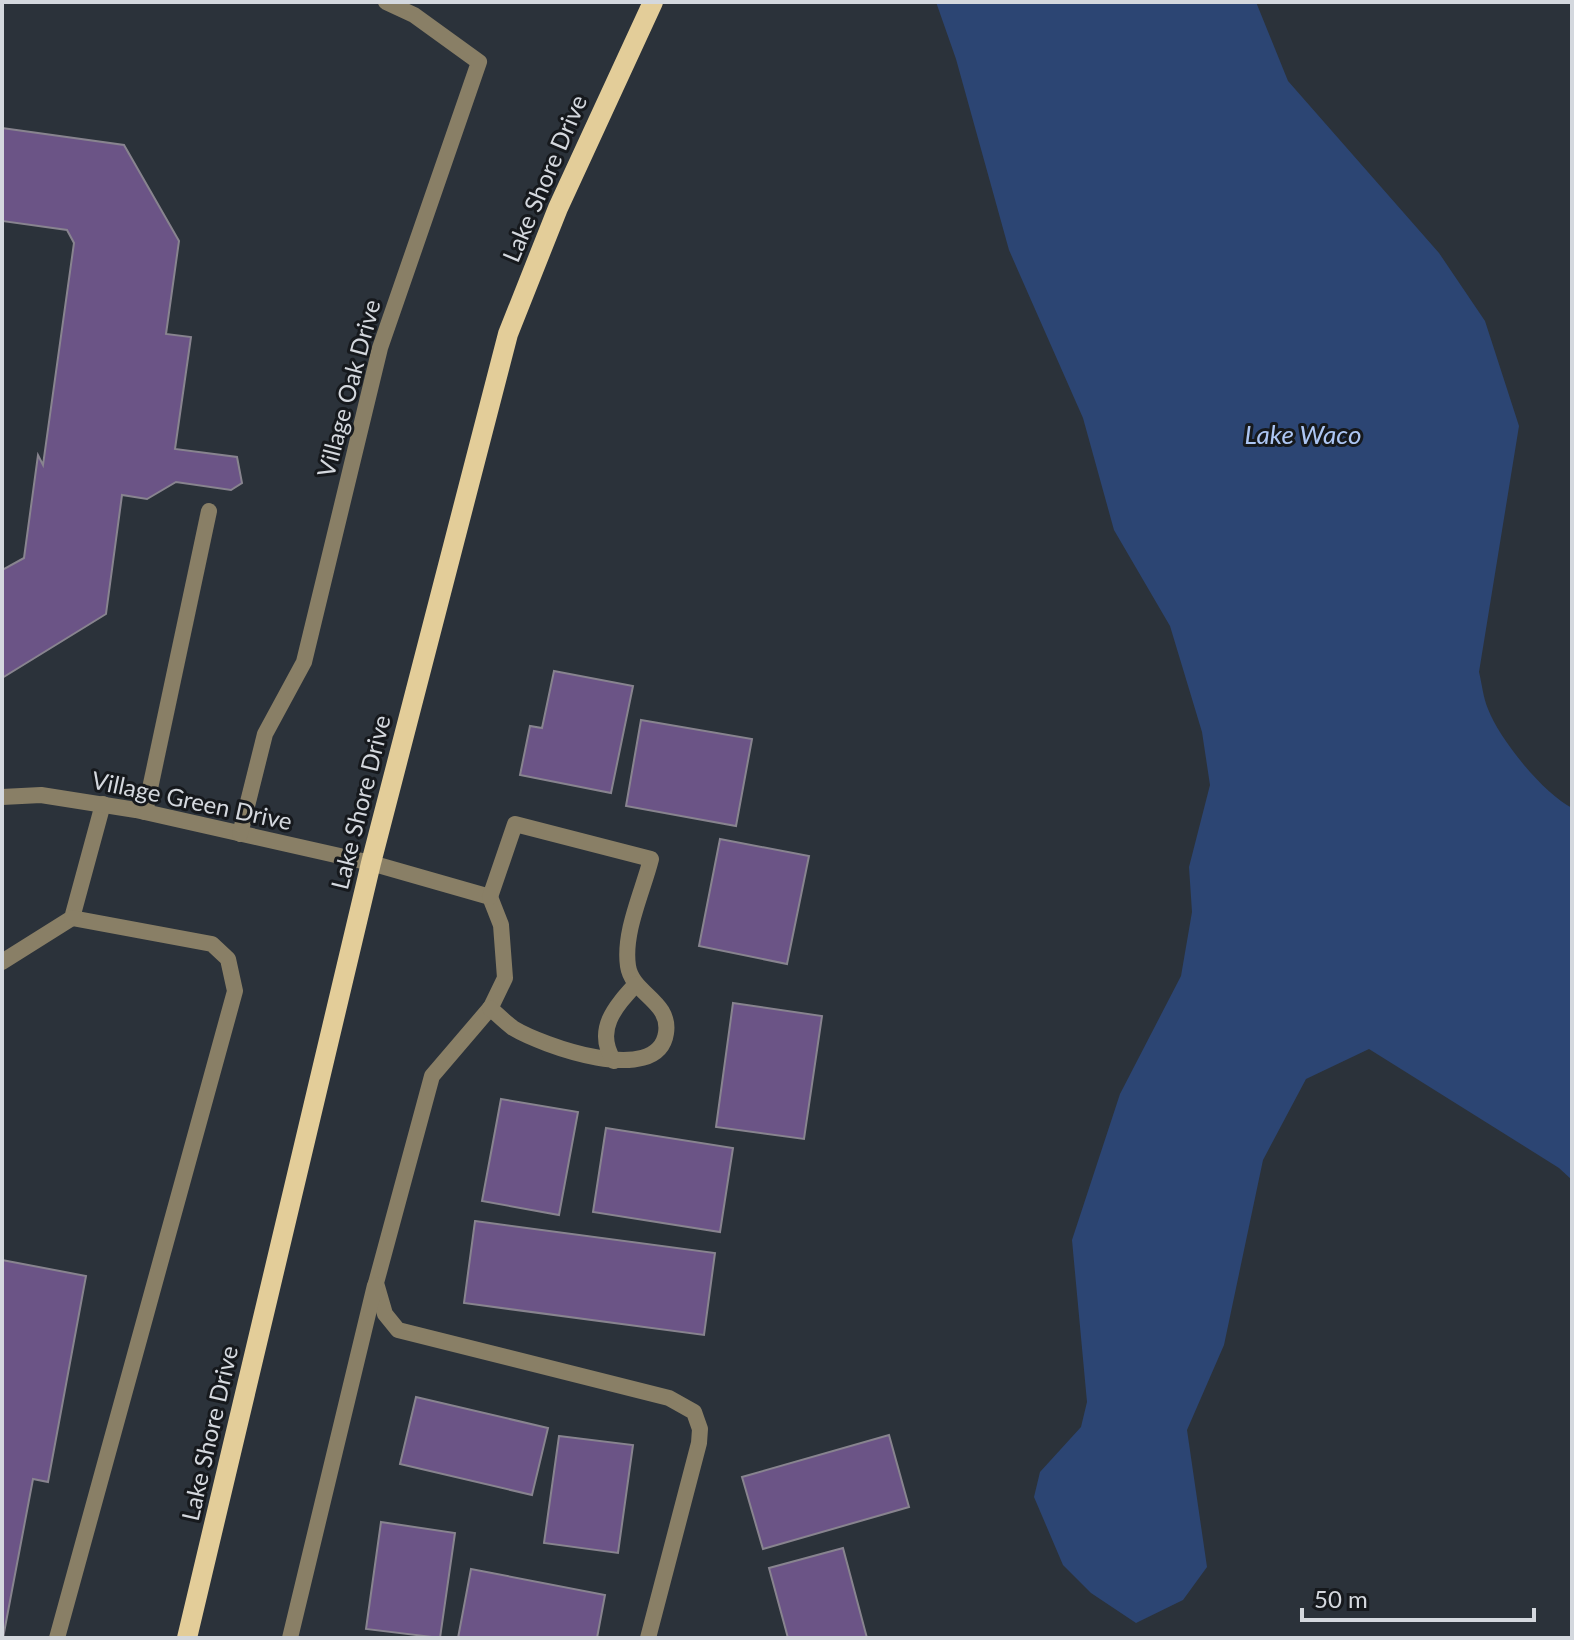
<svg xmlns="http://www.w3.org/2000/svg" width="1574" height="1640" font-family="Lato,sans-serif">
<rect width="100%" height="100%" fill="#2b323a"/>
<path fill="#2c4573" d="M936 2H1256L1288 81 1439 253 1485 321 1519 426 1479 672C1482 684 1483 697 1488 709 1500 740 1543 793 1572 808V1180L1559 1168 1369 1049 1306 1079 1263 1160 1224 1345 1187 1430 1207 1567 1183 1600 1136 1623 1091 1593 1063 1565 1034 1497 1040 1472 1081 1427 1087 1402 1072 1240 1120 1094 1181 976 1192 912 1189 867 1210 785 1202 732 1170 626 1114 530 1083 418 1009 250 956 59Z"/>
<g fill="#6b5486" stroke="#88848f" stroke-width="2">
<path d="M2 128 124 145 179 241 166 334 191 337 175 449 237 457 242 483 231 490 176 482 147 499 122 495 106 614 2 678V570L24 558 38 455 43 465 74 243 67 230 2 221Z"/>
<path d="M554 671 633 686 611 793 520 775 530 726 542 728Z"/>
<path d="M641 720 752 739 736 826 626 806Z"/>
<path d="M720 839 809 856 787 964 699 946Z"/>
<path d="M733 1003 822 1016 804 1139 716 1127Z"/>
<path d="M501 1099 578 1112 559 1215 482 1201Z"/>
<path d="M606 1128 733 1148 720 1232 593 1212Z"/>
<path d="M475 1221 715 1253 704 1335 464 1303Z"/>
<path d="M2 1260 86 1276 48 1482 33 1479 3 1638Z"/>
<path d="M416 1397 548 1428 532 1495 400 1464Z"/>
<path d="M889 1435 909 1507 763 1549 742 1477Z"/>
<path d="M559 1436 633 1445 618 1553 544 1543Z"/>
<path d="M381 1522 455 1533 440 1638 366 1629Z"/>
<path d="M843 1548 867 1638H788L769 1568Z"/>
<path d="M471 1569 605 1595 597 1638H458Z"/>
</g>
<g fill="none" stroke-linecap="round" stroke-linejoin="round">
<g stroke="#897f66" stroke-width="16">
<path d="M145 812 209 511"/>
<path d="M371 863 490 897 501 925 505 978 491 1007 432 1076 376 1283 385 1314 398 1330 669 1398 694 1412 700 1429 699 1443 648 1638"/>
<path d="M2 962 72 918 103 804"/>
<path d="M490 1008C497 1014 505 1022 513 1028 541 1045 658 1088 666 1033 671 1001 632 994 628 966 623 932 643 891 651 859L515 824 490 897"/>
<path d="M614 1061C594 1030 615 1007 636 984"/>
<path d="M57 1638 235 991 228 959 212 944 72 918"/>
<path d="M290 1638 375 1285"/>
</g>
<g stroke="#897f66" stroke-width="16">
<path d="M2 797 41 795 136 810 371 863"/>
<path d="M240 834 265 734 304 662 380 348 479 62 414 15 386 2"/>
</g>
<path stroke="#e3cd99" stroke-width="20" d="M187 1638 371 863 508 334 558 208 653 2"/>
</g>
<g text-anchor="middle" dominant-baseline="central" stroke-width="6" stroke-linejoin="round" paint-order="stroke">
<g font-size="24" fill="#d4d8de" stroke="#16191d">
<text transform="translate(544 178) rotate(-67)">Lake Shore Drive</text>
<text transform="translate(348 388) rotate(-75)">Village Oak Drive</text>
<text transform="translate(192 800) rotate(12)">Village Green Drive</text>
<text transform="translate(360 802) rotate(-76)">Lake Shore Drive</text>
<text transform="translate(209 1433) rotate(-77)">Lake Shore Drive</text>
</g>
<g font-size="26" font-style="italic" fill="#adc6f3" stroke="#16191d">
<text x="1303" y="434">Lake Waco</text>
</g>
</g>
<rect width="1574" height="1640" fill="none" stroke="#d4d8de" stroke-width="8"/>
<path d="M1302 1608v12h232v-12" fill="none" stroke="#d4d8de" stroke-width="4"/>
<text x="1314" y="1608" font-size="24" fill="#d4d8de" stroke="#16191d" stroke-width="6" paint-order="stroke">50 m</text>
</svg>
